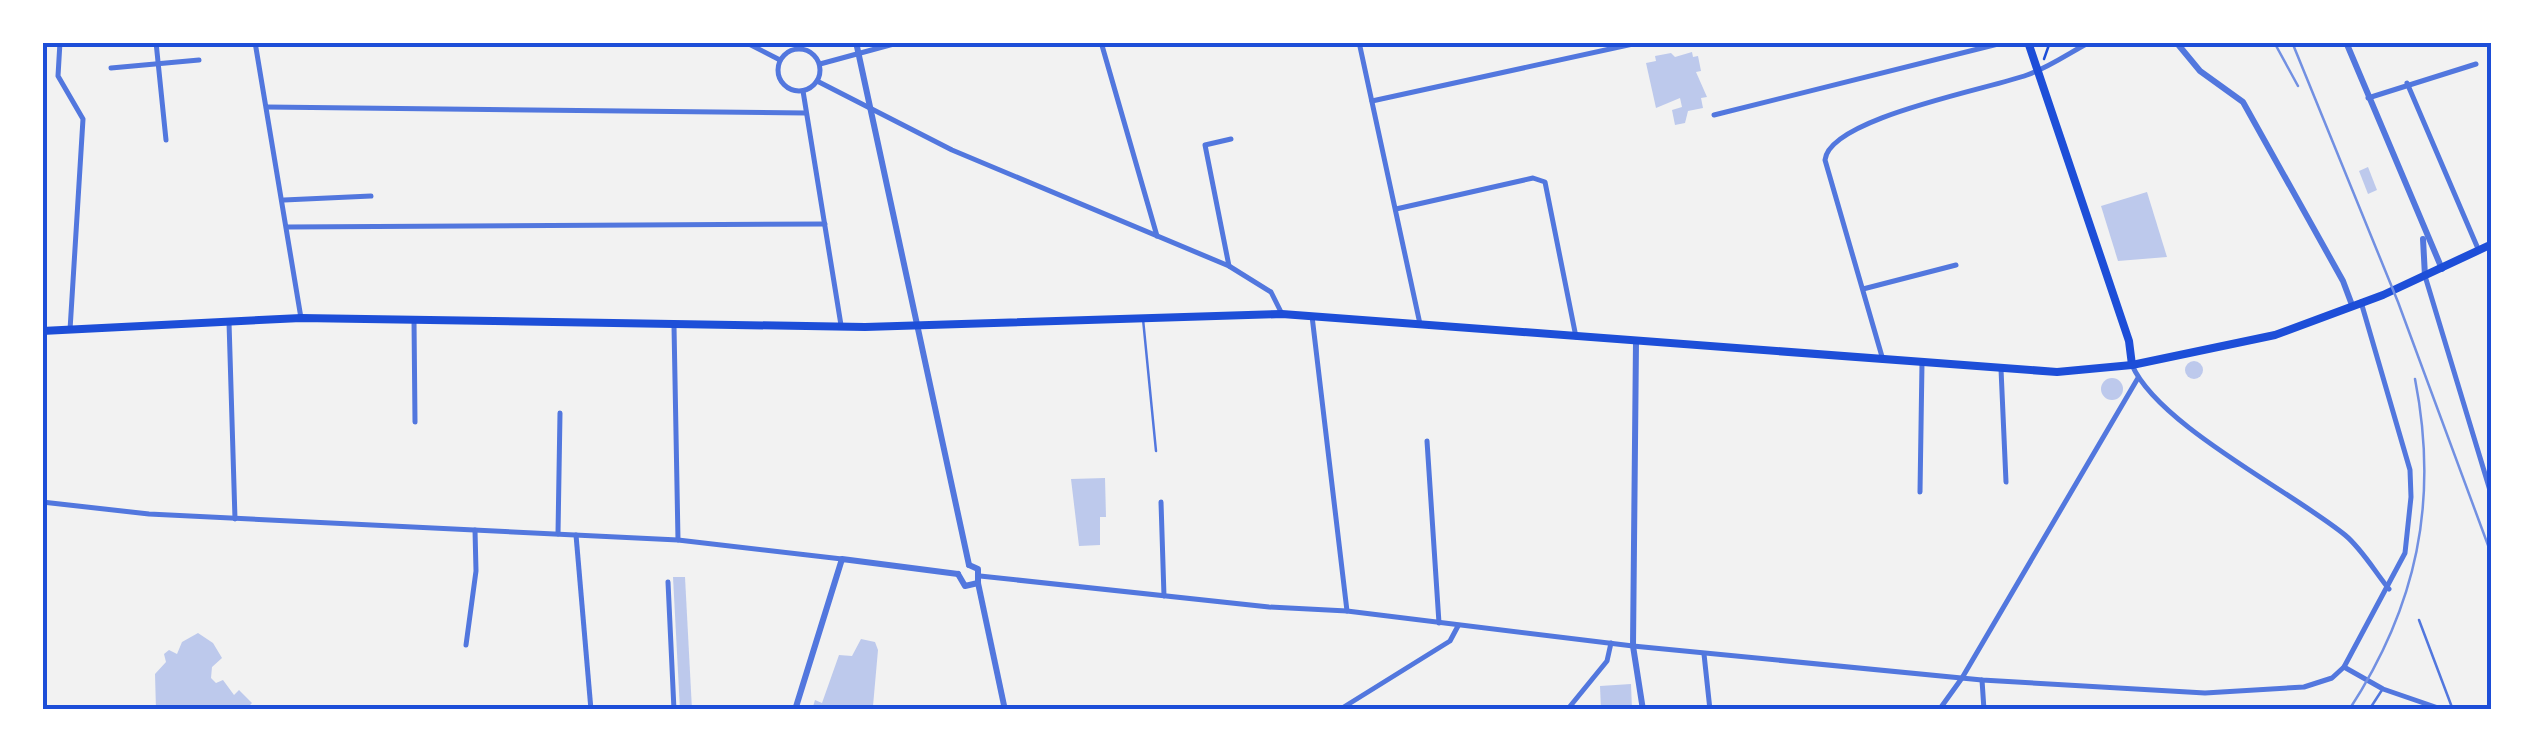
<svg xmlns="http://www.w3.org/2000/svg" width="2534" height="752" font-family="Roboto,sans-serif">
<rect width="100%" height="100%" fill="#f2f2f2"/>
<g fill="#bdc9ec">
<path d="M1692 52 1693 57 1698 56 1701 71 1696 72 1707 97 1701 98 1703 108 1688 111 1685 123 1675 125 1672 110 1682 107 1680 98 1656 108 1646 63 1656 61 1655 56 1671 53 1675 57Z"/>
<path d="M2368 167 2377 190 2368 194 2359 171Z"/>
<path d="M2147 192 2167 257 2118 261 2101 206Z"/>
<circle cx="2194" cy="370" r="9"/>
<circle cx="2112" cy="389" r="11"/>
<path d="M1105 478 1106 517H1100V545L1079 546 1071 479Z"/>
<path d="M673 577H685L692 710H680Z"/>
<path d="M198 633 213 643 222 658 212 667 211 678 216 683 223 680 234 695 239 690 252 703 245 710H156L155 674 166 662 164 654 169 650 177 654 182 642Z"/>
<path d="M861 639 875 642 878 650 873 706 881 710H812L815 700 822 703 839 655 852 656Z"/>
<path d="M1631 684 1632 710H1601L1600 686Z"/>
</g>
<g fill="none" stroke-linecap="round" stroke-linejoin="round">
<path stroke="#1d4ed8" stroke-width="2.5" d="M2044 59 2050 42"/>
<g stroke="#5277de" stroke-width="2.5">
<path d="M1143 319 1156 451"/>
<path d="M2419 620 2453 710"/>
<path d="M2369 710 2382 690"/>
</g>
<g stroke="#5277de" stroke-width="5">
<path d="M60 42 58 76 83 119 70 330"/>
<path d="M156 42 166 140"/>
<path d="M255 42 301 318"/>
<path d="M745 42 780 60"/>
<path d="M1101 42 1157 236"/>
<path d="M1359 42 1420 324"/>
<circle cx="799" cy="70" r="21"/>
<path d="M820 64 901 42"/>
<path d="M111 68 199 60"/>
<path d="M817 81 952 150 1229 266 1271 292 1282 314"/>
<path d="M2407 83 2479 251"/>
<path d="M803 91 841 325"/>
<path d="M2368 98 2476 64"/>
<path d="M1372 101 1642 42"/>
<path d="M267 107 806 113"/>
<path d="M1714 115 2006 42"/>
<path d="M284 200 371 196"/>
<path d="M1396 209 1533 178 1545 182 1576 337"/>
<path d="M287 227 825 224"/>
<path d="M1229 266 1205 145 1231 139"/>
<path d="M2425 276 2492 497"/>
<path d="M1863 289 1956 265"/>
<path d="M1312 316 1347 611"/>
<path d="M414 320 415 422"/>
<path d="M229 322 235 519"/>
<path d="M674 326 678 540"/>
<path d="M1883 360 1825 160C1829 118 1989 89 2027 75 2050 67 2069 53 2090 42"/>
<path d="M2132 365C2158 425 2291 491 2345 535 2362 549 2375 572 2389 589"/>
<path d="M2001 369 2006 482"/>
<path d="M1427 441 1439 623"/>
<path d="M1920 492 1922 363"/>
<path d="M42 502 149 514 678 540 842 559"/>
<path d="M1161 502 1164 596"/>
<path d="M558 534 560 413"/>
<path d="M576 535 591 710"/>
<path d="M980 576 1269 607 1347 611 1633 646 1982 680 2205 693 2304 687 2332 678 2344 667 2405 553 2411 497 2410 470 2361 302"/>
<path d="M668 582 674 710"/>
<path d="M466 645 476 571 475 530"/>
<path d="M1704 654 1710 710"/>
<path d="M2344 667 2383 689 2444 710"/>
<path d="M1982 680 1984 710"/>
<path d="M1339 710 1450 641 1458 626"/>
<path d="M1567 710 1607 661 1611 643"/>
<path d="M1939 710 1962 678 2138 378"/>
</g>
<g stroke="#5277de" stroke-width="6">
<path d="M856 42 969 565"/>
<path d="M2176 42 2200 71 2243 102 2343 281 2352 305"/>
<path d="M2346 42 2442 269"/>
<path d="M2423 239 2425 276"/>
<path d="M1636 342 1633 646 1643 710"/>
<path d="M969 565 978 569V583"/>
<path d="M958 574 965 586 978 583"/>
<path d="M978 583 1005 710"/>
<path d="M795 710 842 559 958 574"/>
</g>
<g stroke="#1d4ed8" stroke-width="8">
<path d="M2028 42 2129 341 2132 365"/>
<path d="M42 331 301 318 865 327 1282 314 2057 372 2132 365 2275 335 2383 295 2492 244"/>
</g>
<g stroke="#7290e2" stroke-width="2.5">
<path d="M2274 42 2298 86"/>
<path d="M2292 42 2398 302 2492 556"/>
<path d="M2349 710C2417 606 2439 501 2415 379"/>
</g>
</g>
<rect width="2534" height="752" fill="none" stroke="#ffffff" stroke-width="90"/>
<rect x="45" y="45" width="2444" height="662" fill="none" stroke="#1d4ed8" stroke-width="4"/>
</svg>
